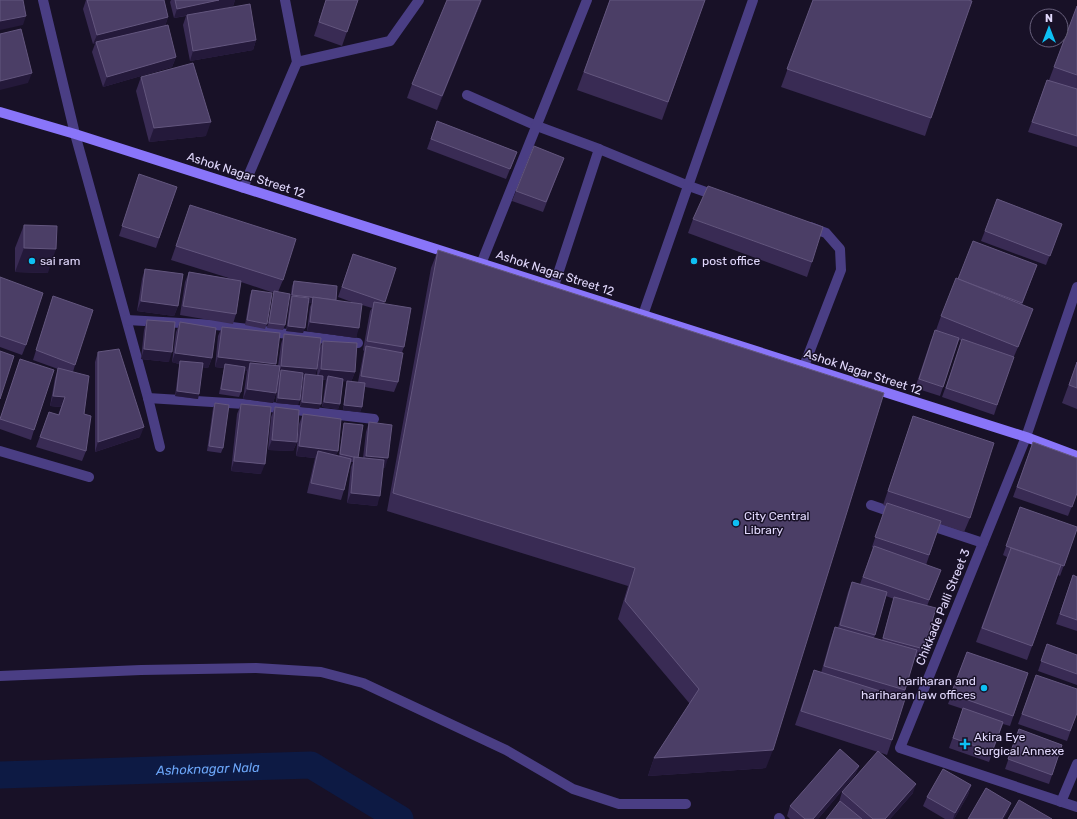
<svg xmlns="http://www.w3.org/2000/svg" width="1077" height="819" font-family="Rubik,sans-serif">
<rect width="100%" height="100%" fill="#181127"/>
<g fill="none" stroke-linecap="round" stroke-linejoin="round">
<path stroke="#0d1a44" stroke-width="27" id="s1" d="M0 775 311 765 400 819"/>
<path stroke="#4a3e84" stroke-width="10" d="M0 676 141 670 256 668 321 672 363 683 506 750 573 789 619 804H686"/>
<g stroke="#4a3e84" stroke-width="10">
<path d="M43 0 75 134 148 398 160 447"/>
<path d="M297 62 390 41 419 0"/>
<path d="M467 95 537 126 599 149"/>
<path d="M243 188 297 62 285 0"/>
<path d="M481 264 587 0"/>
<path d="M554 286 599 149 689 186 717 196"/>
<path d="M1077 287 1026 437 900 748 1077 807"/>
<path d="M643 315 753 0"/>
<path d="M127 320 216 325 358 343"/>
<path d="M804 366 841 270 840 249 826 233 810 227"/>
<path d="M148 398 244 404 374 419"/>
<path d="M0 451 89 477"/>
<path d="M871 505 897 514"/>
<path d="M926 524 983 543"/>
<path d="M1061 802 1077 764"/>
<path d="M779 818 780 819"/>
</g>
<path stroke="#8975f9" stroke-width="10" d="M0 112 75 134 1026 437 1077 456"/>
</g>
<g fill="#392b54" fill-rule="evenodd">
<path d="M86 0H164L168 17 165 26 176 57 172 67 103 87 92 52 95 44H93L83 9Z"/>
<path d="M171 0H235L233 6 215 10 256 40 253 50 190 61 183 25 186 16 174 18 170 2Z"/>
<path d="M326 0H358L342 46 314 36Z"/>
<path d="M482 0 437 110 407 98 412 84Z"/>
<path d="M610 0H705L662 120 577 90Z"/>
<path d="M813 0 931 118 925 136 781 87Z"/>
<path d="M1077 6V147L1028 132 1047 80H1049Z"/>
<path d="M141 77 206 136 149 142 136 91Z"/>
<path d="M437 121 517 152 506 179 427 149Z"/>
<path d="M564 158 543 212 512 201 516 191Z"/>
<path d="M136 184 177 187 156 248 119 236Z"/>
<path d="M997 199 1062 224 1046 265 981 241Z"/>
<path d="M190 205 283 280 278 292 285 325 283 330 267 328 273 296 274 293 241 282 236 314 233 324 180 315 185 282 189 272 232 279 171 260Z"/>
<path d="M693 219 812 262 807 277 688 233Z"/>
<path d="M24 225 48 273 15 272V248Z"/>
<path d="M438 250 766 768 648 776 654 758 690 704 618 619 628 586 387 511 431 268Z"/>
<path d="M353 254 396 268 384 303 404 347 402 352 398 382 394 392 365 387 362 407 360 412 343 410 346 386 347 381H343L340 404 338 409 322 407 326 380H323L319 409 300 407 303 378H302L298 405 276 403 278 375 276 393 273 403 243 399 247 371 245 370 241 392 239 397 219 394 224 368 215 367 218 336 222 327 276 364V366H278L281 344 284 334 319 350 323 341 355 372 351 382H358L363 356 364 351 363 350 370 311 372 308 362 305 356 338 307 331 310 307 312 303 308 302 303 333 286 331 292 286 294 281 336 301 357 304 338 297ZM319 354 317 375H315L317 369Z"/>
<path d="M1037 265 1022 305 1028 324 1012 361 994 415 942 397 962 341 959 340 940 396 915 388 931 340 936 330 941 316 958 279Z"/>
<path d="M145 269 178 306 174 316 137 311 142 279Z"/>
<path d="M0 277 26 345 22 355 0 347Z"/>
<path d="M252 290 267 324 265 329 245 325 250 295Z"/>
<path d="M53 296 75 365 73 372 84 414 86 451 82 461 36 447 49 412 58 415 61 407 50 406 55 378 58 369 33 360Z"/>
<path d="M147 320 169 362 141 359 144 330Z"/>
<path d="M180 322 212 358 208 368 202 367 198 399 175 396 179 366V364L172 362 176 332Z"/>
<path d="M98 352 140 437 95 452V362Z"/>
<path d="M1077 362V409L1062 403Z"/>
<path d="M17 369 34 430 31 440 0 429V419Z"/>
<path d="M215 403 223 448 221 453 207 451 213 408Z"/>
<path d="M241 404 261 474 231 471 237 414Z"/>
<path d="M275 407 297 442 293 451 268 450 271 417Z"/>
<path d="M303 414 338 451 336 455 339 456 343 428 344 423 358 458H363L366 432 369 422 385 468H383L377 506 347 503 351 467 353 462H351L344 490 341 500 307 493 315 458 296 456 299 424Z"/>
<path d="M913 416 970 518 964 532 940 524 926 565 941 570 927 606 924 649 921 658 915 657 905 690 902 698 892 740 887 755 879 752 913 793 890 819H826L839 803V802L842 792 878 752 795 725 814 670 821 673 830 641 835 627 838 628 848 592 852 582 860 584 873 548 872 547 886 506 883 505ZM886 596 894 599 891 607 882 640 874 638Z"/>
<path d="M1033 442 1077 493 1068 516 1013 497Z"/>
<path d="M1020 507 1077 529 1060 576 1058 575 1027 660 976 642 1007 557 1003 555Z"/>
<path d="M1073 575 1077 577V631L1056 624Z"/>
<path d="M1047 644 1077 655V685L1038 671Z"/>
<path d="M967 652 1028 673 1010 726 1003 724 989 762 949 748 963 709 948 704Z"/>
<path d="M1036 675 1077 713 1067 741 1018 724Z"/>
<path d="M1019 729 1062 745 1049 784 1005 769Z"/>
<path d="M859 766 855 775 818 819H790L787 816 790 806Z"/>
<path d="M971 785 968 795 954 819H945L923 806 927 797Z"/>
</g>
<g fill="#24193a">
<path d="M219 0H235L233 6 174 18 177 9Z"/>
<path d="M481 0H482L437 110 442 96Z"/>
<path d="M26 16 23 25 0 30V21Z"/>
<path d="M168 17 165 26 96 42 95 44H93L97 35Z"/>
<path d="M256 40 253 50 190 61 193 51Z"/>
<path d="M176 57 172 67 103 87 107 77Z"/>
<path d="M32 73 28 83 0 90V81Z"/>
<path d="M211 122 206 136 149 142 154 128Z"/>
<path d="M24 248 56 249 48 273 15 272Z"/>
<path d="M292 295 313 298 312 303 291 300 292 296 290 300Z"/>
<path d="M141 301 178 306 174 316 137 311Z"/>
<path d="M1033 309 1028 324 1012 361 1018 347Z"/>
<path d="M310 322 359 328 356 338 307 331Z"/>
<path d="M288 326 305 328 303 333 286 331Z"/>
<path d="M144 349 172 352 169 362 141 359Z"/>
<path d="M175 353 212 358 208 368 180 364V361L179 364 172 362Z"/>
<path d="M218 357 276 364 273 374 250 363 247 371 224 368 225 364 224 368 215 367Z"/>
<path d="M281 366 317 369 314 379 305 374 303 378 280 376 281 370 279 375H278Z"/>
<path d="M321 369 355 372 351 382 327 380 328 376 326 380 317 379Z"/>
<path d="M247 389 276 393 273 403 243 399Z"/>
<path d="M177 391 199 394 198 399 175 396Z"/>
<path d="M53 396 65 397 61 407 50 406Z"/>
<path d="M278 398 300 400 298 405 276 403Z"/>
<path d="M302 402 321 404 319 409 300 407Z"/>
<path d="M324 402 340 404 338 409 322 407Z"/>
<path d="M344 405 362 407 360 412 343 410Z"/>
<path d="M144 427 140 437 95 452 98 442Z"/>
<path d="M272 440 297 442 293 451 268 450Z"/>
<path d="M299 446 338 451 334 460 318 451 315 458 296 456Z"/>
<path d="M366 456 388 458 385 468 362 466Z"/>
<path d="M234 461 265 464 261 474 231 471Z"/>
<path d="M351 493 380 496 377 506 347 503Z"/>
<path d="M773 750 766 768 648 776 654 758Z"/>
<path d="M859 766 855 775 818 819H813Z"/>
<path d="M916 784 913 793 890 819H885Z"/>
<path d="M971 785 968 795 954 819H953L955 813Z"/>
<path d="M1011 803 1008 812 1004 819H1002Z"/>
</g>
<g fill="#4b3e66" stroke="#63567e">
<path d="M0 0H23L26 16 0 21Z"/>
<path d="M87 0H164L168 17 97 35Z"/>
<path d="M175 0H219L177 9Z"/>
<path d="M326 0H358L347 32 319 22Z"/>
<path d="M447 0H481L442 96 412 84Z"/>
<path d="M610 0H705L668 102 584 72Z"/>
<path d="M813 0H968L972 1 931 118 787 69Z"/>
<path d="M250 4 256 40 193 51 187 15Z"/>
<path d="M1077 6V75L1054 67Z"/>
<path d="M168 25 176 57 107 77 96 42Z"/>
<path d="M21 29 32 73 0 81V34Z"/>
<path d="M193 63 211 122 154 128 141 77Z"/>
<path d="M1047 80 1077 89V136L1032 122Z"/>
<path d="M437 121 517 152 510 169 431 139Z"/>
<path d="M534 146 564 158 546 202 516 191Z"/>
<path d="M139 174 177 187 159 238 122 226Z"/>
<path d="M708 186 823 227 812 262 693 219Z"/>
<path d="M997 199 1062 224 1050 256 985 231Z"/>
<path d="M190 205 296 239 283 280 176 246Z"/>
<path d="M24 225 57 226 56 249 24 248Z"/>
<path d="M973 241 1037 265 1022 303 958 279Z"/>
<path d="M438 250 884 393 773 750 654 758 699 689 625 601 635 568 393 493Z"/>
<path d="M353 254 396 268 385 302 342 287Z"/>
<path d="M145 269 183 274 178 306 141 301Z"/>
<path d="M189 272 241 281 236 314 183 306Z"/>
<path d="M0 277 43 293 26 345 0 336Z"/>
<path d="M956 278 1033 309 1018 347 941 316Z"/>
<path d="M294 281 337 286 336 300 292 295Z"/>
<path d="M252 290 272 293 267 324 247 320Z"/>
<path d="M274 291 290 294 285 325 269 323Z"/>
<path d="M53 296 93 310 75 365 36 350Z"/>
<path d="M292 296 309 298 305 328 288 326Z"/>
<path d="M313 297 362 304 359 328 310 322Z"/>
<path d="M374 302 411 308 404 347 367 341Z"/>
<path d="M147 320 175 322 172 352 144 349Z"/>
<path d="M180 322 216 328 212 358 175 353Z"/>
<path d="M222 327 280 333 276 364 218 357Z"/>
<path d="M935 330 959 338 943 387 919 379Z"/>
<path d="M284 334 321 338 317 369 281 366Z"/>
<path d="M962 339 1014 357 997 405 946 388Z"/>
<path d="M323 341 357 343 355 372 321 369Z"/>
<path d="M366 346 403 353 398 382 361 376Z"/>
<path d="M119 349 144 427 98 442V352Z"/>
<path d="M0 351 14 356 0 399Z"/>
<path d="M20 359 54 370 34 430 0 419Z"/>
<path d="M180 361 203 363 199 394 177 391Z"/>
<path d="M1077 362V388L1069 385Z"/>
<path d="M250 363 280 366 276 393 247 389Z"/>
<path d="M225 364 245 367 241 392 221 389Z"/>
<path d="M58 368 89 376 84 414 91 416 86 451 40 437 49 412 59 415 65 397 53 396Z"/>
<path d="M281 370 303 373 300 400 278 398Z"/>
<path d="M305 374 323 376 321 404 302 402Z"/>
<path d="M328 376 343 379 340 404 324 402Z"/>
<path d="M347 381 365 383 362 407 344 405Z"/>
<path d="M215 403 229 405 223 448 209 446Z"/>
<path d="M241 404 271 407 265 464 234 461Z"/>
<path d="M275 407 299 410 297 442 272 440Z"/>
<path d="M303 414 341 419 338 451 299 446Z"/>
<path d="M913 416 994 443 970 518 888 491Z"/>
<path d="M369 422 392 425 388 458 366 456Z"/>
<path d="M344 423 363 425 358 458 340 454Z"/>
<path d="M1033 442 1077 458V493L1072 507 1017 487Z"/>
<path d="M318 451 351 459 344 490 311 483Z"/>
<path d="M354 457 384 460 380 496 351 493Z"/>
<path d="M887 503 941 521 929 555 875 537Z"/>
<path d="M1020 507 1077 527V529L1064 566 1006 546Z"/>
<path d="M874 546 941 570 929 600 863 577Z"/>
<path d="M1011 548 1061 565 1032 646 982 628Z"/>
<path d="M1073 575 1077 577V620L1060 614Z"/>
<path d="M852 582 887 592 875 635 840 625Z"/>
<path d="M894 597 936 608 924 649 883 638Z"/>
<path d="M835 627 917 650 905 690 824 666Z"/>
<path d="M1047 644 1077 655V674L1041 661Z"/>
<path d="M967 652 1028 673 1013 716 951 694Z"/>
<path d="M814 670 905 699 892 740 801 711Z"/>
<path d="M1036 675 1077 689V713L1070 731 1022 714Z"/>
<path d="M963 708 1003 722 992 752 953 738Z"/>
<path d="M1019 729 1062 745 1052 775 1008 759Z"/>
<path d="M840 749 859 766 813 819H805L790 806Z"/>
<path d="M878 751 916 784 885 819H873L842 792Z"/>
<path d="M943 769 971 785 955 813 927 797Z"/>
<path d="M986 788 1011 803 1002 819H968Z"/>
<path d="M1019 800 1052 819H1008Z"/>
<path d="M840 801 862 819H826Z"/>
</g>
<g fill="#0ec0f4" stroke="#181127" stroke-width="1.5">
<circle cx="32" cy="261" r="4"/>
<circle cx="694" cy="261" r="4"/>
<circle cx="736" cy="523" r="4"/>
<circle cx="984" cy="688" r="4"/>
<path d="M963 738h4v4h4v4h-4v4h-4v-4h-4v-4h4z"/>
</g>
<g text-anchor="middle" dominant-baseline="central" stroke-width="3" stroke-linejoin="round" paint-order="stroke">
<g font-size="12" fill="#e2d9fd" stroke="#181127">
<text transform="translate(246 175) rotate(18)">Ashok Nagar Street 12</text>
<text transform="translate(555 273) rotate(18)">Ashok Nagar Street 12</text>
<text transform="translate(863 372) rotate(18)">Ashok Nagar Street 12</text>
<text transform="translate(943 607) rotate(-68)">Chikkade Palli Street 3</text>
</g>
<g font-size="12" fill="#e2d9fd" stroke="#181127" text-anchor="start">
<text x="40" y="261">sai ram</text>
<text x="702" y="261">post office</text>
<text x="744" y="516">City Central<tspan x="744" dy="14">Library</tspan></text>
<text x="976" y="681" text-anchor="end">hariharan and<tspan x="976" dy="14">hariharan law offices</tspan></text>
<text x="974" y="737">Akira Eye<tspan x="974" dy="14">Surgical Annexe</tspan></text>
</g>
<g font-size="13" font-style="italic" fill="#6ca6f8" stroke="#181127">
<text stroke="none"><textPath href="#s1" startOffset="208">Ashoknagar Nala</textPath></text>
</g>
</g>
<g transform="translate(1049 28)"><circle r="19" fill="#181127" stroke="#69617d"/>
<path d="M0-3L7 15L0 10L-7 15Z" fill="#0ec0f4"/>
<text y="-6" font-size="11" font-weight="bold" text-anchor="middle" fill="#e2d9fd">N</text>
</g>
</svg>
